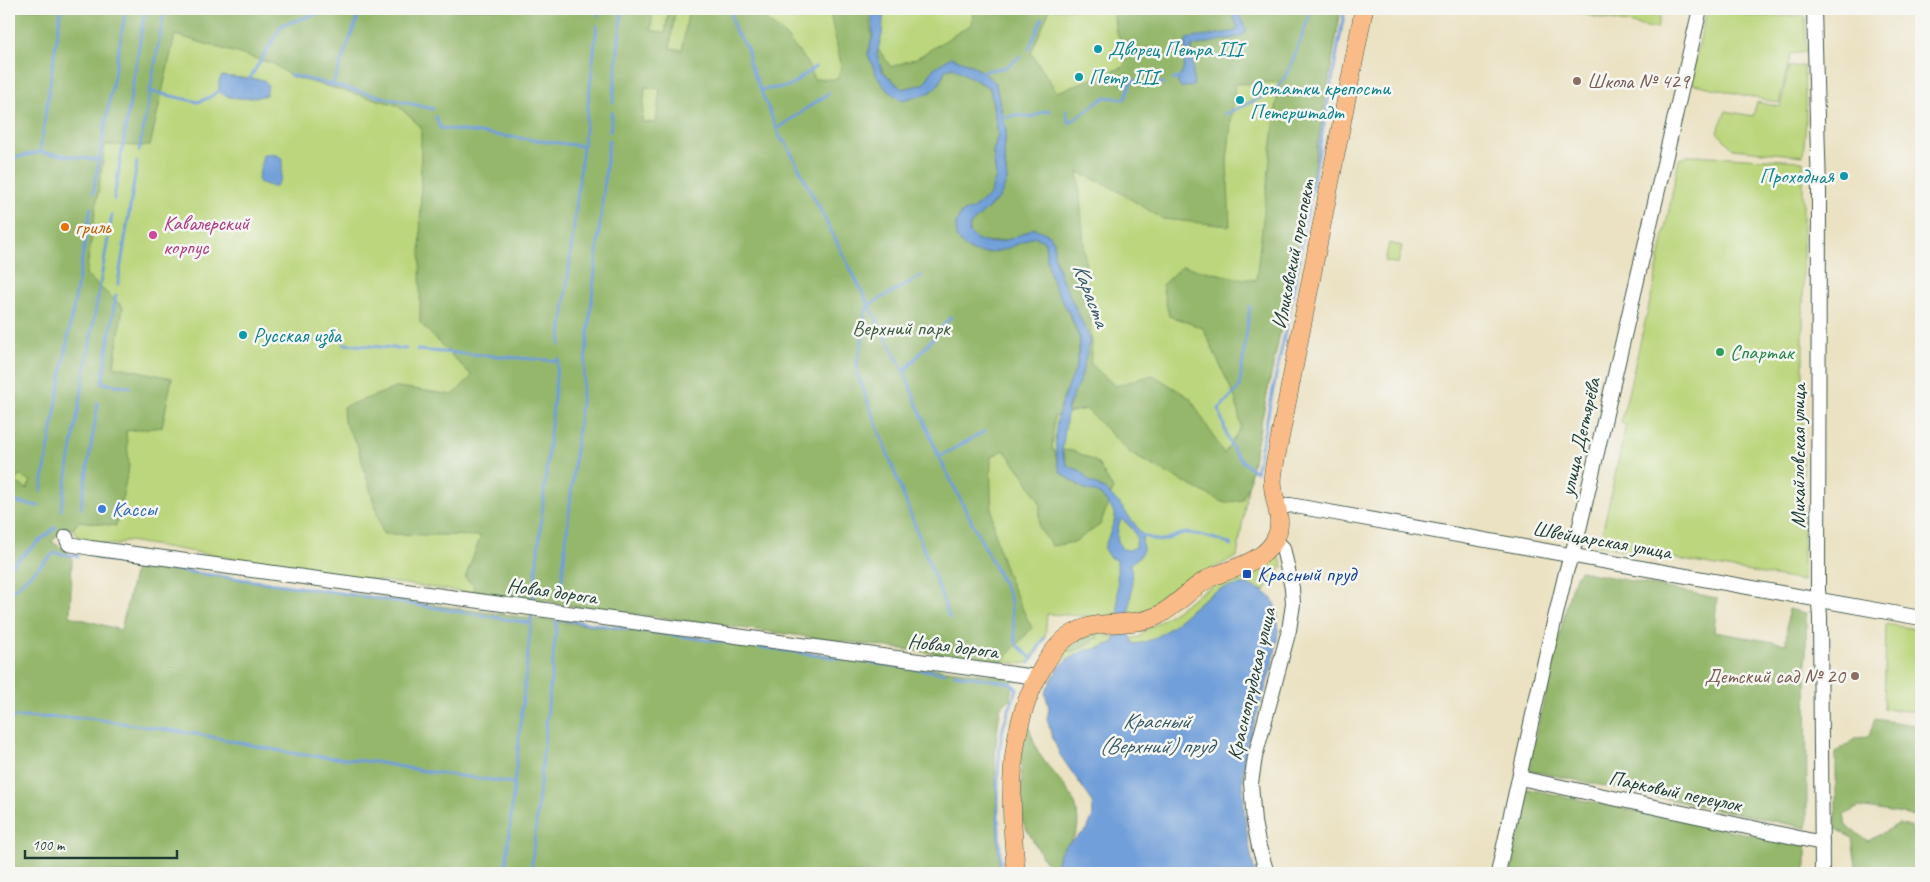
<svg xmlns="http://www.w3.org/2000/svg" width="1930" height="882" font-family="Caveat,sans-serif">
<rect width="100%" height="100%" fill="#f6f6f2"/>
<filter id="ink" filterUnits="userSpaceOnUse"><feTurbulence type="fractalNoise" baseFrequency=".02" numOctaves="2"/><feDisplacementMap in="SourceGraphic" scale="10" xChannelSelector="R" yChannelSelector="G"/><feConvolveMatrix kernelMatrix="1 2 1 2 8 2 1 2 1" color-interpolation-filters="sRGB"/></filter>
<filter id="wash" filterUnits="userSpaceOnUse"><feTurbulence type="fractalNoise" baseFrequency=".0096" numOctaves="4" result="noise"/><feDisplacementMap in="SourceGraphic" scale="20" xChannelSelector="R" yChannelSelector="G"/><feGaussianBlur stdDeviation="1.12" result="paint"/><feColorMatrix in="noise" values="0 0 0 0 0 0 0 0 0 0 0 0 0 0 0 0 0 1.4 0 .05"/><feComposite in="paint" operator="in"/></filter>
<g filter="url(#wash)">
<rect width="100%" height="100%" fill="#ebe2c3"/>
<g fill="#bbd67c" stroke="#6d8a58">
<path d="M9 9H1341L1308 200 1250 475 1237 557 1192 578 1140 614 1104 617 1047 614 1045 639 1032 661 1022 664 557 604 550 601 537 602 303 570 129 541H124L118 545 86 541 77 536 73 529 9 517Z"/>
<path d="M1556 9H1662L1657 29Z"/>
<path d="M1707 9H1745V16H1805L1806 52 1791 54 1779 103 1690 83Z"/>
<path d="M1804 66 1806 121 1803 156 1733 149 1717 132 1726 111 1753 116 1757 102 1780 107 1789 67Z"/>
<path d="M1691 155 1803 161V581L1595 545 1601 539 1626 425 1621 423 1655 280 1679 159Z"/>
<path d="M1389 243 1402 246 1398 264 1385 261Z"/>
<path d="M1275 546 1283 567 1270 580 1265 591C1197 567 1186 641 1134 644L1130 638 1140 637C1145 628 1153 627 1161 621 1183 606 1205 587 1230 578L1238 581 1258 572 1257 565Z"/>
<path d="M1886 624 1921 630V712L1884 709Z"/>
<path d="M1105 630 1107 637H1116L1114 642C1097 649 1084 651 1067 660L1061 652 1065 647Z"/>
</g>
<g fill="#94b76c" stroke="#5a7a50" fill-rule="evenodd">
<path d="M9 9H653L651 30 665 33 669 9H757L767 21 783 33 806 61 814 79H838L841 64 829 9H868L872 37 868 54 876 74 886 88 901 100C926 94 936 96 945 70L952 67 990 88 998 134 993 152 996 177 990 195 973 209 961 213 967 248 1014 246 1034 235 1045 242 1047 260 1080 341 1075 375 1066 393 1059 415 1054 417 1052 449 1054 450 1061 473 1085 489 1100 494 1108 504 1100 525 1074 542 1052 546 1039 528 1040 503 1025 477 1004 450 991 457C990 487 991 525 1000 553 1008 580 1020 604 1032 628L1001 662 557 604 550 601 537 602 473 592 474 586 465 578 481 536 383 534 357 444 344 422 343 407 398 387 453 395 472 376 420 323 421 127 397 105 292 77 274 64 175 35 150 146 105 145 86 275 123 307 114 366 172 378 162 427 126 431 129 466 116 526 79 521 73 529 62 526 52 542 67 551 72 560 70 616 121 630 136 565 553 621 1013 678 1010 699 1000 708 995 755 999 873H9V411L13 412 17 393 9 391ZM675 11 688 13 682 50 670 48ZM645 87 660 89 656 123 642 122ZM19 475 31 481 27 489 15 482Z"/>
<path d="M973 9H1050L1031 53 1057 92 1123 67 1129 53 1116 32 1113 9H1341L1308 200 1250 475V481L1242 500 1224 503 1131 454 1086 409 1067 413 1090 339 1061 277 1054 255V241L1048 234 983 243 974 239 969 232 970 225 1000 197 1007 180 1004 154 1006 130 995 82 972 65 934 68 924 84 902 89C891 78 873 67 878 49L891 67 917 58 972 24ZM1279 82 1256 280 1237 278 1182 266 1162 285 1169 316 1203 328 1236 400 1241 427 1224 454 1190 398 1153 375 1115 386 1090 363 1092 344 1078 172 1111 187 1163 219 1230 226 1227 162 1235 84Z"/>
<path d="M1062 450 1074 451 1097 462 1113 489 1111 495 1104 489 1089 481 1081 471 1068 466Z"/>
<path d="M1580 571 1717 598 1714 632 1786 644 1788 609 1806 613 1807 828 1527 770 1572 584Z"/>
<path d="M1094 631 1098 636C1093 645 1077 652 1067 651L1065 648Z"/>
<path d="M1026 718C1031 730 1034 747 1042 758 1052 773 1075 793 1077 812 1078 819 1079 829 1075 835 1068 848 1047 857 1063 873H1053L1043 858 1022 821 1021 753Z"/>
<path d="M1875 719 1921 726V817L1859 807 1844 815 1846 826 1868 841 1898 824 1911 827 1917 842 1914 857 1921 861V873H1857L1852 838 1836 829V752L1856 738 1868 737Z"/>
<path d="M1523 788 1806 846V873H1503Z"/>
</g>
<g fill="#719fd9" stroke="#486e86" fill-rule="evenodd">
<path d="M871 9H884L882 35 877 54 882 71 902 89 924 84 934 68 951 57 972 65 995 82 1006 130 1004 154 1007 180 1000 197 970 225 969 232C986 254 1015 237 1034 228L1048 234 1054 241V255L1061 277 1090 339 1081 378 1068 407 1062 453 1068 466 1081 471 1089 481 1104 489 1118 502 1137 527 1142 535 1143 550 1140 556 1131 564C1131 571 1132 578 1132 585 1131 602 1124 629 1134 644 1166 642 1186 608 1213 593 1221 588 1232 586 1242 585 1248 584 1254 587 1260 590 1307 607 1249 722 1245 756 1240 795 1246 835 1255 873H1128L1120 870 1091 873H1063L1059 869 1057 862 1059 854 1065 846 1087 830 1093 815 1092 801 1060 755 1052 736 1047 719 1049 708 1045 692 1058 668 1067 660 1083 651 1100 648 1114 642 1118 627 1117 560 1109 557 1104 549 1115 519V513L1100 494 1085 489 1061 473C1052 444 1054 423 1065 394 1073 376 1079 364 1080 343 1081 331 1059 297 1053 283 1048 270 1046 256 1045 242L1034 236C1016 245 988 261 967 248 963 245 959 240 956 237V224L961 213 973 209 990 195 996 177 993 152 998 134 990 88 952 67 945 70C936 96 926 94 901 100L886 89 876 74 868 54 873 35ZM1121 519C1131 526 1140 535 1135 547L1130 550 1122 549C1115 540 1117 529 1121 519Z"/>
<path d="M1229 9H1236L1246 29 1245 34 1239 37 1193 46 1191 51 1194 85 1190 87H1181L1178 84V78C1187 70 1185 51 1186 39L1236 31 1238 27Z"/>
<path d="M222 76 264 80 268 86 266 95C254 99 227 101 219 91V81Z"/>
<path d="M268 154 277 155 283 159 281 179 276 186 272 187 259 182 258 179 263 155Z"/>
</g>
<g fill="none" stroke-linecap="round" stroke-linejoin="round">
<g stroke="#719fd9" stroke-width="3">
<path d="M731 9C732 17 732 24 736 32 744 47 749 43 749 62L781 139 786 143 869 305C862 317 865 320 864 332 862 348 856 356 857 373L950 618"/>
<path d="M598 15 599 9"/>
<path d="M1029 49 1042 19"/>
<path d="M981 72 1006 67 1020 57"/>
<path d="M290 75 433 109"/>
<path d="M250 78 282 25 332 9"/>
<path d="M1173 80 1178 78"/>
<path d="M333 84 361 9"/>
<path d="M1277 88C1289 77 1306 26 1311 9"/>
<path d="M761 90 790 86 815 67"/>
<path d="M149 91 198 102 208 98 219 91"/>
<path d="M613 102 622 9"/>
<path d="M1066 111 1069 123 1105 97 1125 99 1132 80 1149 85 1163 83"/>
<path d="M1225 114 1262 97"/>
<path d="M436 117 440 128 582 146"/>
<path d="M1003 118 1016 115 1032 117 1045 111H1050"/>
<path d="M777 129 829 93"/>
<path d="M610 132 612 112"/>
<path d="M139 151 165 9"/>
<path d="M40 152 61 9"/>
<path d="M9 159 40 152 99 160"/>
<path d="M93 193 126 9"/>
<path d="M114 199 145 9"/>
<path d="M921 276 869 305 904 372 951 317"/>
<path d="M118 284 137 162"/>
<path d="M116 295 102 383 130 387"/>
<path d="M1250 307 1239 388 1219 409C1228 439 1229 454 1256 472L1291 303 1345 9"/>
<path d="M344 344 406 349"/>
<path d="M560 345 597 26"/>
<path d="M417 350 558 361"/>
<path d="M904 372 939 457 1010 597 1016 644 1032 659 1029 664"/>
<path d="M939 457 985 431"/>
<path d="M41 491 91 208"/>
<path d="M9 501 39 506"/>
<path d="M81 508 98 403"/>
<path d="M61 510 112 215"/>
<path d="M1142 535C1170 547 1164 536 1187 533 1194 533 1226 541 1231 545"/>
<path d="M96 558 122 562"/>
<path d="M138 565 335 592 530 623"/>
<path d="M9 567 56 527"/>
<path d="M9 594 54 553 78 556"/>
<path d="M560 597 609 140"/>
<path d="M533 600 558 358"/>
<path d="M1032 659 1044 638"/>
<path d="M954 674 1010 683 1017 689C1011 705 1003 722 1001 739 995 783 999 829 1001 873"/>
<path d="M9 717 88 718 202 735 296 754 375 762 430 772 514 783"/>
<path d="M505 873 532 613"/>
<path d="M531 873 557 619 945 673"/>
</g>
</g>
</g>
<g filter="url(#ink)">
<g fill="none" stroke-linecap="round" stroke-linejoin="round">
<defs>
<g id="minor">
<path d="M1814 9 1819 191 1818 589 1820 617 1822 873"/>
<path d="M1277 509 1290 505 1921 618"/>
<path d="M66 537 69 544 91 548 1036 677"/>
<path d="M1520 778 1822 843"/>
<path d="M1267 873 1259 847 1254 822 1251 783 1255 757 1289 630 1293 604 1292 588 1283 548 1275 540"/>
<path d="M1498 873 1546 656 1566 572 1578 534 1700 9"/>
</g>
<path id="major" d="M1016 873C1010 802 1005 730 1043 667 1051 653 1061 639 1076 632 1101 618 1131 628 1157 616 1179 605 1193 584 1216 575 1236 568 1269 559 1277 535 1283 519 1274 502 1273 486 1272 480 1273 474 1274 468L1364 9"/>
</defs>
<use href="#minor" stroke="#3e5649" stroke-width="16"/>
<use href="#major" stroke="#3e5649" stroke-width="19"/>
<use href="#minor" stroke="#fff" stroke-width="14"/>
<use href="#major" stroke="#f9bc89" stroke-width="18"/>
</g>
</g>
<g fill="#0f9aa8" stroke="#f6f6f2" stroke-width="2">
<circle cx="1098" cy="49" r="5"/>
<circle cx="1079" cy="77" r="5"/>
<circle cx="1240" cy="100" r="5"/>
<circle cx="1844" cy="176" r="5"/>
<circle cx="243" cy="335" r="5"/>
</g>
<g fill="#8d6e63" stroke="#f6f6f2" stroke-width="2">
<circle cx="1577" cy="81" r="5"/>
<circle cx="1855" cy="676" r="5"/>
</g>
<circle fill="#e8710a" stroke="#f6f6f2" stroke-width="2" cx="65" cy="227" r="5"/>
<circle fill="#d1479c" stroke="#f6f6f2" stroke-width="2" cx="153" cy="235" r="5"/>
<circle fill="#2e9e5b" stroke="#f6f6f2" stroke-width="2" cx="1720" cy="352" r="5"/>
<circle fill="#3f7fe0" stroke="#f6f6f2" stroke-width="2" cx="102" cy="509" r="5"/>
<rect fill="#1a4fb4" stroke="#f6f6f2" stroke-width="2" x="1242" y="569" width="10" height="10" rx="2.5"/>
<g text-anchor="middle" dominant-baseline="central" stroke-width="5" stroke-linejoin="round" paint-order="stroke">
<g font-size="21" fill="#0d838f" stroke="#f6f6f2" text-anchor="start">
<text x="1108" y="49">Дворец Петра III</text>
<text x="1089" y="77">Петр III</text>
<text x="1250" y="88">Остатки крепости<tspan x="1250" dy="24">Петерштадт</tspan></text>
<text x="1834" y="176" text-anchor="end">Проходная</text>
<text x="253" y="335">Русская изба</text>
</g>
<g font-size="21" fill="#785e54" stroke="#f6f6f2" text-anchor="start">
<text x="1587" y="81">Школа № 429</text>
<text x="1845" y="676" text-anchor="end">Детский сад № 20</text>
</g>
<g font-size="21" fill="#b23c85" stroke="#f6f6f2" text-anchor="start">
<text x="163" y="223">Кавалерский<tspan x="163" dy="24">корпус</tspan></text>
</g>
<g font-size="21" fill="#c56008" stroke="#f6f6f2" text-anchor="start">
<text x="75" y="227">гриль</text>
</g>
<g font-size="21" fill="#1f3d34" stroke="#f6f6f2">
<text transform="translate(1293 254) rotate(-79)">Иликовский проспект</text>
<text transform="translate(1580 437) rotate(-77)">улица Дегтярёва</text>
<text transform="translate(1798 456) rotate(-90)">Михайловская улица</text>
<text transform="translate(1602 540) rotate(10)">Швейцарская улица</text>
<text transform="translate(552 591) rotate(8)">Новая дорога</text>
<text transform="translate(953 646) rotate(7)">Новая дорога</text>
<text transform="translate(1251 684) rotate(-77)">Краснопрудская улица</text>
<text transform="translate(1675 791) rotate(12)">Парковый переулок</text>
</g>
<g font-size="21" fill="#3e5c42" stroke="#f6f6f2">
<text x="901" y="328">Верхний парк</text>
</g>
<g font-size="21" fill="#27864d" stroke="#f6f6f2" text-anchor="start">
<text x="1730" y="352">Спартак</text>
</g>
<g font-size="21" fill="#366cbe" stroke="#f6f6f2" text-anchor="start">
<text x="112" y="509">Кассы</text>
</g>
<g font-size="21" fill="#164399" stroke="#f6f6f2" text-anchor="start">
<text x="1257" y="574">Красный пруд</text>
</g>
<g font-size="22" font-style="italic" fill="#385a66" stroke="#f6f6f2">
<text transform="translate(1091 295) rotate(69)">Караста</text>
<text x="1156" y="721">Красный<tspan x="1156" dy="25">(Верхний) пруд</tspan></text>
</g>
</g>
<rect width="1930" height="882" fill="none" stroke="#f6f6f2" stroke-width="30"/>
<path d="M25 850v8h152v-8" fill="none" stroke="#1f3d34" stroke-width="2.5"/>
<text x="32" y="850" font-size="15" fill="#1f3d34" stroke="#f6f6f2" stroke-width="4" paint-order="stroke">100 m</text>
</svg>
